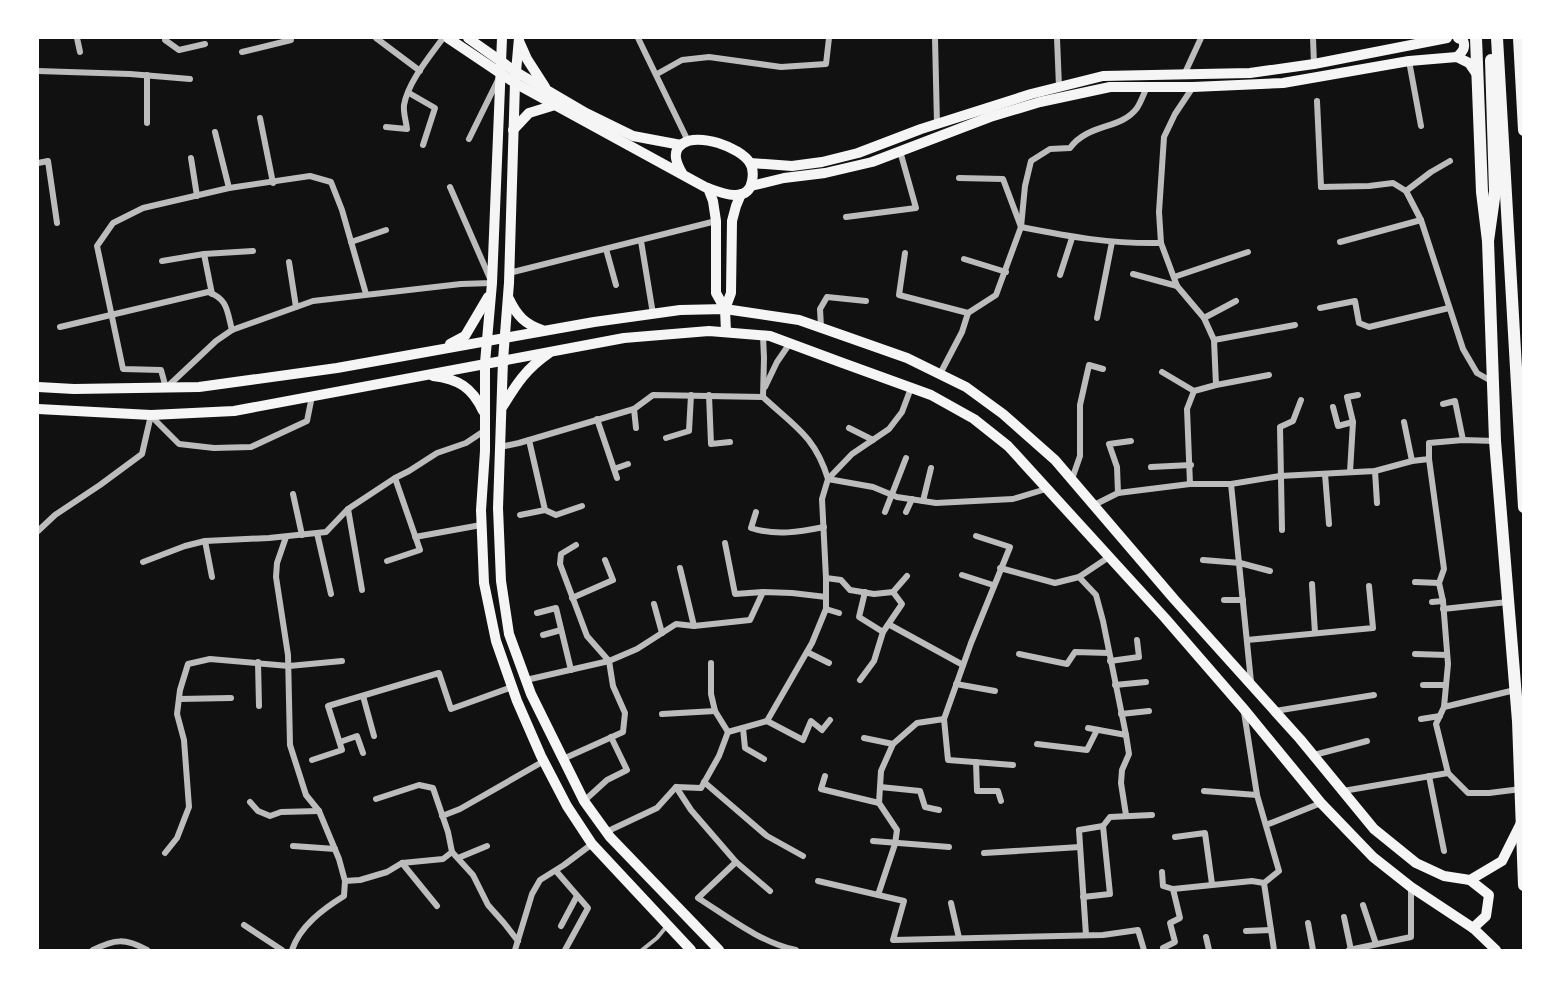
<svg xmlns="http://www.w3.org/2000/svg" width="1561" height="988" font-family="Ubuntu,sans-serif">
<rect width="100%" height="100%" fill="#111"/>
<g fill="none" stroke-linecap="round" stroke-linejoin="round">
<path stroke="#bcbcbc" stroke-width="4" d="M642 950 657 938 667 926"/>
<g stroke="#bcbcbc" stroke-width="6">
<path d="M77 38 80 52"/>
<path d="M165 38V40L179 50 205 44"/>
<path d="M376 38 420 71"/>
<path d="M638 38 688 141"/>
<path d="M935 38 937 124"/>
<path d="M1057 38 1059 87"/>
<path d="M1313 38 1314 64"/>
<path d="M242 52 291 40V38"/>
<path d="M1409 61 1421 126"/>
<path d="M38 71 130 74 190 79"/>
<path d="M657 74 682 60 709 57 781 67 826 64 829 38"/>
<path d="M147 75V123"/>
<path d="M1184 75 1201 38"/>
<path d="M409 93 435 108 423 145"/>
<path d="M1317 101 1321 187 1369 186 1393 183 1406 191 1421 220 1463 349 1477 373 1493 382"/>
<path d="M260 118 273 183"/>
<path d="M386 127 407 129C406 121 403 112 404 105 408 82 430 56 443 38"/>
<path d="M215 132 229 188"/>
<path d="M469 139 498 80"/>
<path d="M191 158 197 196"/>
<path d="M38 163 48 161 57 223"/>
<path d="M959 178 1003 179 1021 227C1071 237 1111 244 1161 243"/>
<path d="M1406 191 1431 172 1450 161"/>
<path d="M846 217 916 208 900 151"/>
<path d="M641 241 653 314"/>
<path d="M351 242 386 230"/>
<path d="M1340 242 1421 220"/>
<path d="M606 249 616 285"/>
<path d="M905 253 899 295 968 313"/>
<path d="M204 254 212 294"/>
<path d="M964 259 1006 272"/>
<path d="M162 261 204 254 253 251"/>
<path d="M289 262 296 307"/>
<path d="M509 273 716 221"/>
<path d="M1133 274 1177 286"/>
<path d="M1060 275 1072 238"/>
<path d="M1174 277 1248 252"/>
<path d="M366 294 342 210 331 182 310 176 229 188 143 208 113 223 97 246 123 369 161 370 166 388 216 341 232 330 313 301 461 284 492 283 450 187"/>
<path d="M1320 308 1355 301 1359 323 1369 327 1449 308"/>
<path d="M1097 318 1112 242"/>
<path d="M1204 318 1236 301"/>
<path d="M60 327 208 292C228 299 227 311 232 330"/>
<path d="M821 327 820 309 827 297 866 301"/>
<path d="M763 336 764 358 763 397"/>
<path d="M1214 340 1295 325"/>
<path d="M1162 372 1194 391"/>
<path d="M940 374 962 332 968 313 996 295 1021 227 1025 186 1031 161 1050 149 1070 148C1088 123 1121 130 1137 108 1141 102 1144 93 1147 87"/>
<path d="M1216 385 1269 375"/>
<path d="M765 387 777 362 790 343"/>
<path d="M709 395 711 444 730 442"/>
<path d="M1443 404 1455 401 1463 440"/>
<path d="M1333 407 1338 426 1353 422"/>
<path d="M634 409 636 428"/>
<path d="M151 416 179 444 214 448 251 447 307 421 312 396"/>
<path d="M597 419 617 478"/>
<path d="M1404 422 1412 461"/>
<path d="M849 428 873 440"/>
<path d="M666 438 689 431 691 395"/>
<path d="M529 440 545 510"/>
<path d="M500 447 519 443 634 409 653 395 763 397C794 426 815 436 828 479L873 487 897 497 936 503 1013 499 1046 489"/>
<path d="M1429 459 1444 569 1439 583 1443 601 1448 664 1444 707 1436 724 1448 773 1468 793H1489L1521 789"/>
<path d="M1151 467 1191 465"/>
<path d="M614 469 628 464"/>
<path d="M1375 471 1377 503"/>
<path d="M1350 472 1353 422 1347 397 1358 395"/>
<path d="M1325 474 1329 524"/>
<path d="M1072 479 1080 456V405L1089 365 1103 369"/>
<path d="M1190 484 1187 409 1194 391 1216 385 1214 340 1204 318 1177 286 1161 243 1159 212 1164 137 1175 114 1193 87"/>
<path d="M1231 484 1251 682"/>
<path d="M1118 493 1117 467 1109 444 1131 441"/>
<path d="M293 494 302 535"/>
<path d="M923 501 931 468"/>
<path d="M1094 505 1118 493 1190 484H1231L1280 476 1375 471 1412 461 1429 459V443L1463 440 1495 441"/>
<path d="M348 509 362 590"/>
<path d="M756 512 751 528C776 536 799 532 824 527"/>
<path d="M885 512 906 458"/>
<path d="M906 512 912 499"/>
<path d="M520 515 545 510 556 515 582 506"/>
<path d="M1282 530 1280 427 1293 421 1301 400"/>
<path d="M38 531 55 515 100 485 142 454 151 415"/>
<path d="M317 533 331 594"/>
<path d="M976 536 1010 547 971 643 944 719 948 760 1013 765"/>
<path d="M286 537 277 563 276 577 288 655 290 745 306 795 319 811 339 859 345 881 344 896C323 909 300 926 292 950"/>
<path d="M415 537 481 525"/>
<path d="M205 541 212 577"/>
<path d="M725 543 735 594 763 592"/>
<path d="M1203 560 1240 563 1270 571"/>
<path d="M387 561 420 550 395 478"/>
<path d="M143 562 185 546 205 541 269 538 326 532 348 509 395 478 409 471 437 453 466 443 484 431"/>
<path d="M680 568 694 626"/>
<path d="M1000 568 1055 583 1079 577 1109 557"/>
<path d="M962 575 993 585"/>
<path d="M1079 577 1096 595 1103 621 1126 735 1129 754 1122 770 1121 783 1126 815"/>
<path d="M826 578 841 580 850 590 874 594 893 592 907 576"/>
<path d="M1415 582 1439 583"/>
<path d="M1312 584 1315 633"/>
<path d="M865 592 859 617 883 632"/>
<path d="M572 598 613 580 605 560"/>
<path d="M1224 600H1243"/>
<path d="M1432 602 1443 601"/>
<path d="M654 604 662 633"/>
<path d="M826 609 839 613"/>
<path d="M1443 609 1508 602"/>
<path d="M537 613 556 608 571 670"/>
<path d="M890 625 963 665"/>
<path d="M543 635 561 630"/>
<path d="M1247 640 1373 628 1369 586"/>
<path d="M807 652 829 663"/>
<path d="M1019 654 1067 664 1075 652 1109 653"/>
<path d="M1415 654 1447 655"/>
<path d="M1110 661 1139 657 1137 640"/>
<path d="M258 662 259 706"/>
<path d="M711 663V694L715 711 728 732"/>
<path d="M526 680 609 661 637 649 676 624 694 626 750 620 763 592 792 593 826 597"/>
<path d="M860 680 874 661 883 632 902 604 893 592"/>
<path d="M956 684 995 691"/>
<path d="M1115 685 1146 682"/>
<path d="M1423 685H1446"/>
<path d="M363 696 374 736"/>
<path d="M179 699 231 698"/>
<path d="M1444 707 1515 690"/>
<path d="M1275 711 1374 695"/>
<path d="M1244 712 1257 795 1279 871 1264 883 1274 950"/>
<path d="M662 714 715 711"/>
<path d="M1121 714 1149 711"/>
<path d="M1421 719 1440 716"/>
<path d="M767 721 803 740 811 721 822 730 830 720"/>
<path d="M743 728 745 748 764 759"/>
<path d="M1088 728 1126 735"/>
<path d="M864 738 893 744"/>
<path d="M340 742 357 736 363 753"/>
<path d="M1037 744 1087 750 1097 730"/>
<path d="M1314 755 1367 741"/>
<path d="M563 759 623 732 625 713 613 686 609 661 587 636 560 564 561 554 576 545"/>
<path d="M312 760 342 750 328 706 439 673 451 709 512 687"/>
<path d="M976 762 977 791H998L1001 801"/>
<path d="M825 776 821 789 879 803"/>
<path d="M1429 776 1444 851"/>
<path d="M704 782 767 836 803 856"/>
<path d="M676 787 691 810 736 862 770 891"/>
<path d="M880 787 920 791 925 807 939 810"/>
<path d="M1204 791 1257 795"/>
<path d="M1343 791 1448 773"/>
<path d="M584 801 607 780 627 770 611 737"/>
<path d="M250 802 258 811 270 816 281 812 319 811"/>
<path d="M442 816 460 809 544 761"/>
<path d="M1266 825 1321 803"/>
<path d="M606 832 657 808 676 787 701 788 719 756 728 732 767 721 812 643 826 609V578L822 499 828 479 852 454 889 429 902 412 911 388"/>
<path d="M1175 837 1205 833 1212 884"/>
<path d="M873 841 949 847"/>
<path d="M293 846 335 849"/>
<path d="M452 852 473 875 488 905 504 923 518 941"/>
<path d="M165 853 177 838 189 807 184 740 177 714 180 690 188 664 210 659 289 666 342 661"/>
<path d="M984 853 1080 847"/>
<path d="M458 858 487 846"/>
<path d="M736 862 698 898C728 917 761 943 796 950"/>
<path d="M402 863 437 906"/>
<path d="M556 871 588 908 565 950"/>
<path d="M1162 872 1163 886 1173 889 1252 881 1264 883"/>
<path d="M345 881 360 880 387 872 402 863 443 859 452 852 448 832 433 788 419 785 376 799"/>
<path d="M818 881 904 901 893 940 1103 935 1138 930 1144 950"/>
<path d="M878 895 895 844 897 830 879 803 881 771 893 744 917 723 944 719"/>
<path d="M1083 897 1110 894 1103 826"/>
<path d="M951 903 959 938"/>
<path d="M1363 905 1376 944"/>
<path d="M1344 917 1351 950"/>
<path d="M1308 923 1313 950"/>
<path d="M244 925 282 950"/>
<path d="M561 926 577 896"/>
<path d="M1246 931 1271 930"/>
<path d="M1086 935 1079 830 1103 826 1110 817 1152 815"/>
<path d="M1206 937 1209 950"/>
<path d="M1163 948 1175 942 1170 923 1180 918 1173 889"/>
<path d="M93 950C115 939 125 938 147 950"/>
<path d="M515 950 532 894 540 880 564 865 592 844"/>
<path d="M1349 950 1411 937V887"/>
</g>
<g stroke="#f5f5f5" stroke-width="10">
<path d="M448 38 515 83 705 187C719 192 748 205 752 181 753 176 753 168 750 163 740 147 698 132 682 144 671 152 677 164 682 173"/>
<path d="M468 38 516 72 586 113 633 136 681 145"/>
<path d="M502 38 492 283 485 363V451L481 510 484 583 496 641 517 701 541 756 567 806 592 844 691 950"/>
<path d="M519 38 515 83 509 283 503 360 498 508 501 581 509 634 531 694 584 801 610 837 719 950"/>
<path d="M519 41 527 59 545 87"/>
<path d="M1457 57C1463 51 1466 48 1463 40L1458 38"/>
<path d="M513 130 529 113 555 105"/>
<path d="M750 163 792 166 822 162 858 153 921 129 1031 94 1103 76 1250 73 1314 64 1447 38"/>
<path d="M751 186 784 178 825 173 872 162 990 117 1040 102 1110 87H1193L1283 83 1409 61 1457 57 1469 63 1478 76"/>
<path d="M708 188 713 201 716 221V293L725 309"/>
<path d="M509 299C517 316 525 324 542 330"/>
<path d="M726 332 725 309 731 293 732 221 736 206 741 194"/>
<path d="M450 344 465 336 488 297"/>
<path d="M433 376C458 379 472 387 483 411"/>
<path d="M38 387 74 389 199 387 337 368 594 322 680 310 725 309 799 320 907 358 966 387 1003 414 1055 460 1174 599 1300 739 1374 829 1416 863 1444 876 1470 880 1502 861 1522 821"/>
<path d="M503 406C517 383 527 368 549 353"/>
<path d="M38 409 151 415 234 411 624 338 709 331 770 336 840 362 931 395 974 419 1008 446 1165 618 1243 708 1321 803 1373 857 1411 887 1473 928 1496 950"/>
<path d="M1470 880 1489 895 1486 916 1473 928"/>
</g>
<path stroke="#f5f5f5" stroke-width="12" d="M1476 38 1482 192 1488 241 1495 441 1518 721 1524 885"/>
<g stroke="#f5f5f5" stroke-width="12">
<path d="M1497 38 1524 507"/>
<path d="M1519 38 1524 130"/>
<path d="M1488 241 1495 191 1491 60"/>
</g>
</g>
<rect width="1561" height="988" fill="none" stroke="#ffffff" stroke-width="78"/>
</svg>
